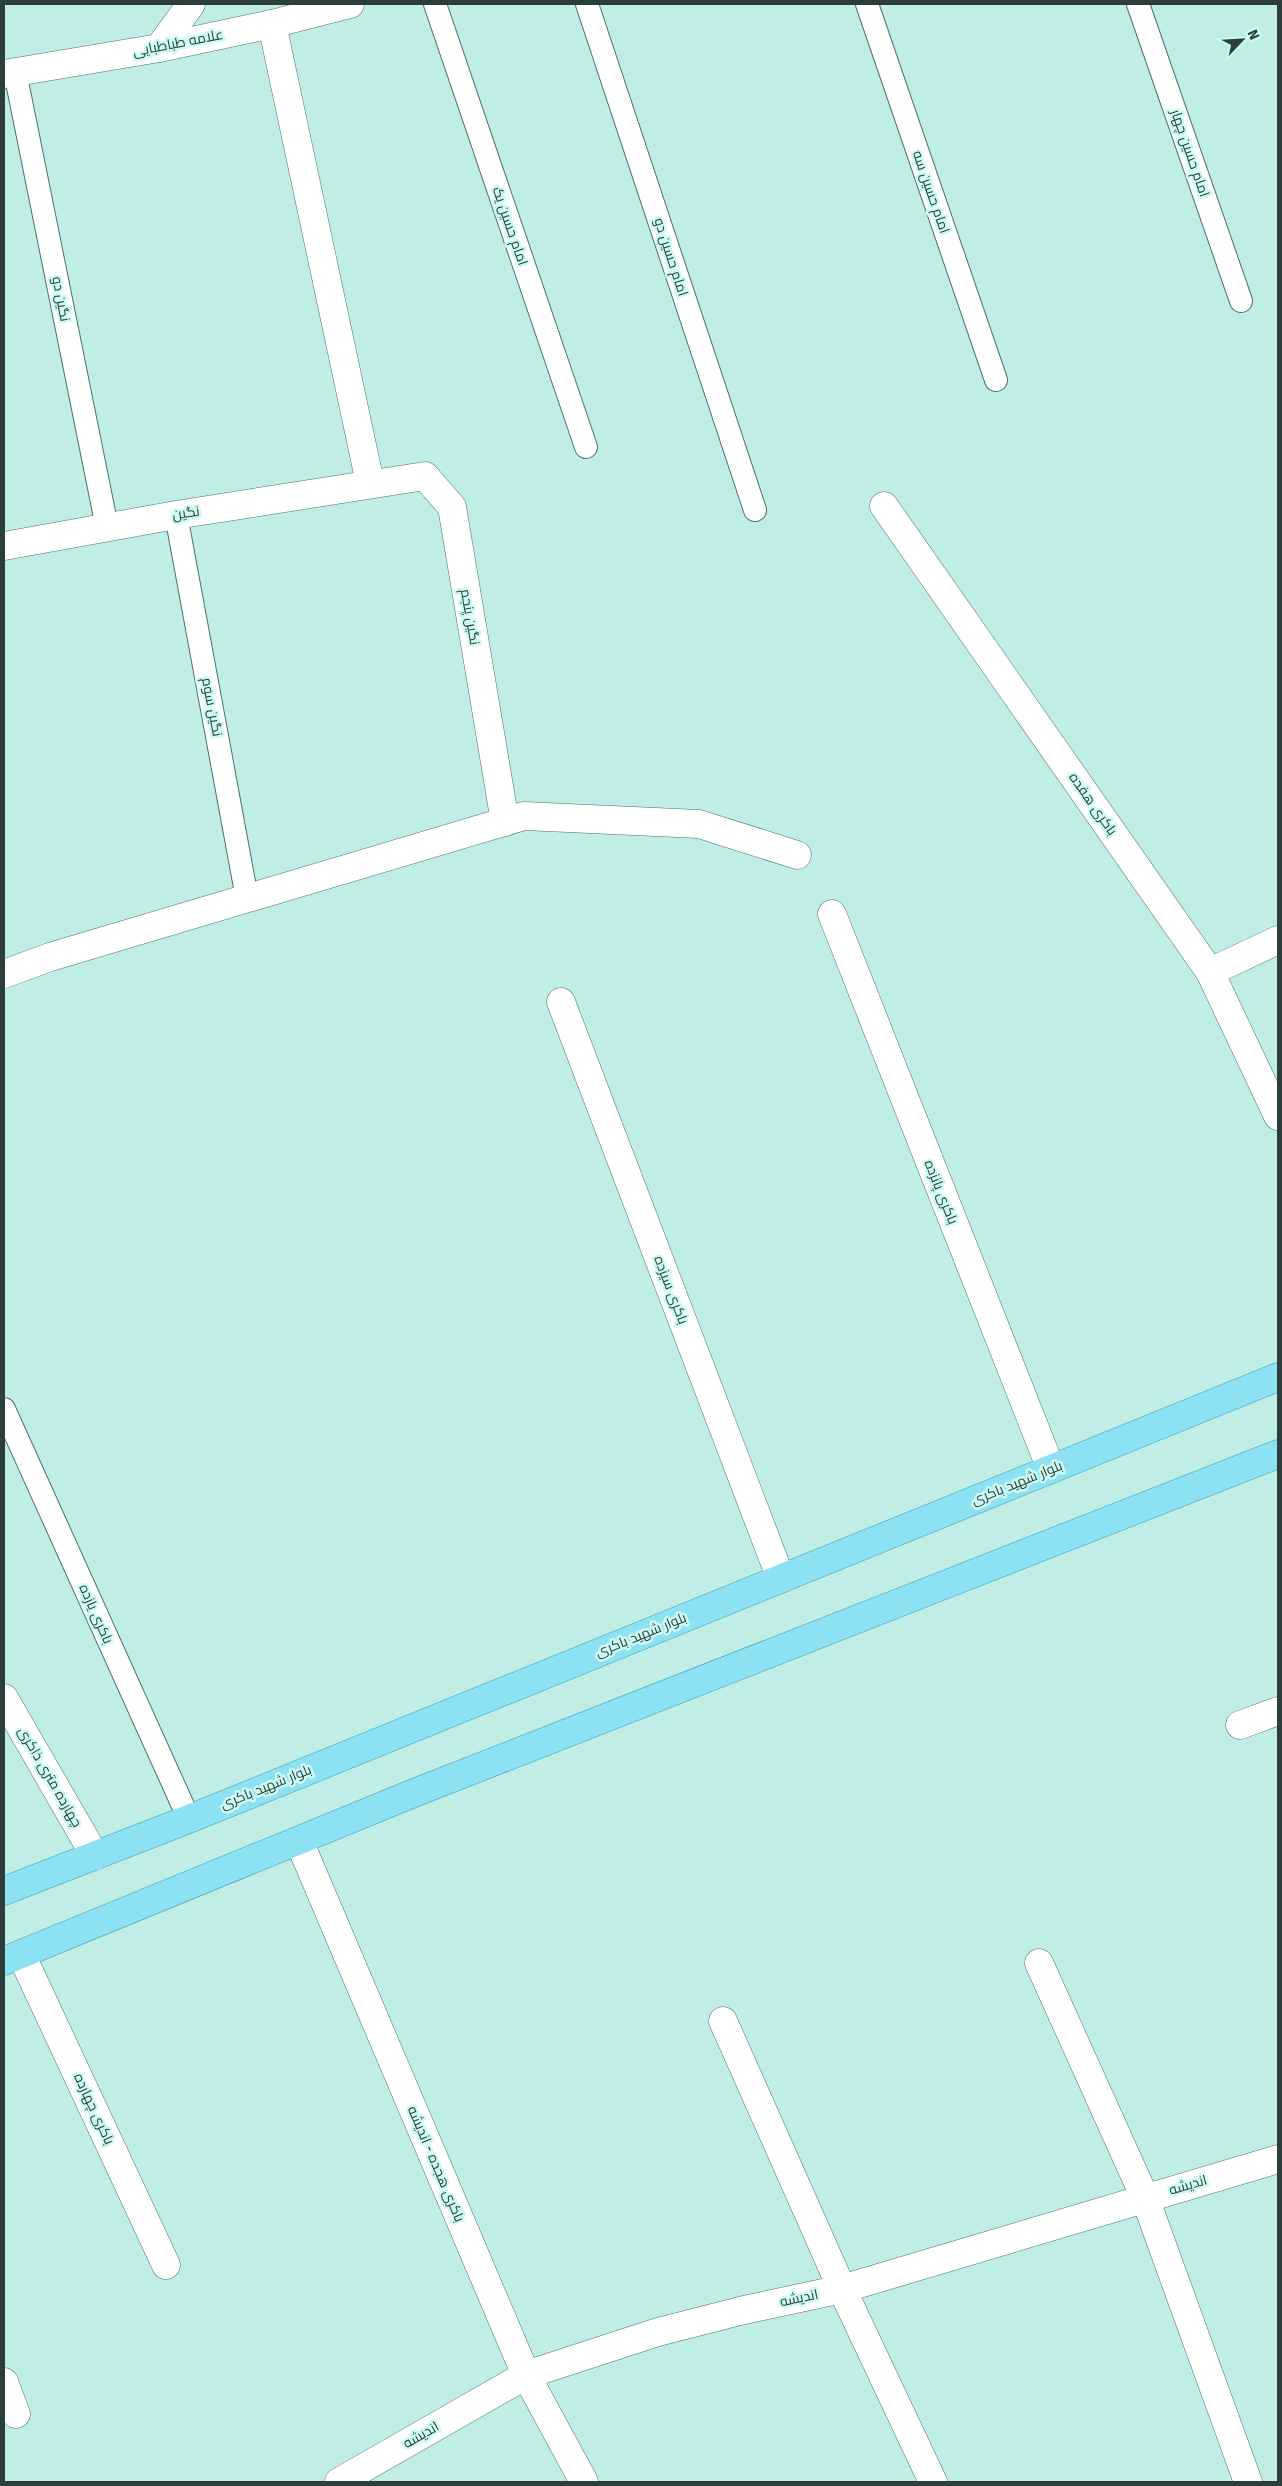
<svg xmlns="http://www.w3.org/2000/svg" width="1282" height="2486" font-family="'Fira Sans',Cairo,sans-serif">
<rect width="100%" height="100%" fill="#c0ede6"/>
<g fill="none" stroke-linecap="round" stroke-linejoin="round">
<defs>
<g id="service">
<path d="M435 4 586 447"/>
<path d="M587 4 755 510"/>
<path d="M867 4 996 380"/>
<path d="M1138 4 1241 301"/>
<path d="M15 72 107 527"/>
<path d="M176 515 247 898"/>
<path d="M4 1409 189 1819"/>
</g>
<g id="minor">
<path d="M272 24 370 483"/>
<path d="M159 48 191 4"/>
<path d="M884 506 1210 972 1278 1116"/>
<path d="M4 546 176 515 425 476 452 507 505 822"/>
<path d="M832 914 1051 1469"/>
<path d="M1210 972 1278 940"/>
<path d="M4 974 50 957 524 816 699 824 797 855"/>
<path d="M561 1002 781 1579"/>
<path d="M1240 1725 1278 1711"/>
<path d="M299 1841 526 2375 584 2482"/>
<path d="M21 1954 166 2265"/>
<path d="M1039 1963 1145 2198 1248 2482"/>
<path d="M723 2021 842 2289 933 2482"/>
<path d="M4 2382 16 2414"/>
<path d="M339 2482 526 2375 658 2332 744 2310 842 2289 1278 2159"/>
</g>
<g id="tertiary">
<path d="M4 74 159 48 272 24 350 4"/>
<path d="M4 1698 95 1856"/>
</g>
<g id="primary">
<path d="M4 1891 189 1819 1278 1377"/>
<path d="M4 1961 414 1793 1278 1454"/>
</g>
</defs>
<use href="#service" stroke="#49736c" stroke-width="24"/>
<use href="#minor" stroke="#49736c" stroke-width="29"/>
<use href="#tertiary" stroke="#49736c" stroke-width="29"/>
<use href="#primary" stroke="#399bad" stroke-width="29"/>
<use href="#service" stroke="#fff" stroke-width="22"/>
<use href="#minor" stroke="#fff" stroke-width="28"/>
<use href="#tertiary" stroke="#fff" stroke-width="28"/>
<use href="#primary" stroke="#8ce1f2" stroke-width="28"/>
</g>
<g text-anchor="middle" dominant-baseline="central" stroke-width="5" stroke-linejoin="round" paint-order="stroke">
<g font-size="14" fill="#2c3e3b" stroke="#cdfbf3">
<text transform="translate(178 43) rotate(-11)">علامه طباطبایی</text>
<text transform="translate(1190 153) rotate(71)">امام حسین چهار</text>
<text transform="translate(931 192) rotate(71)">امام حسین سه</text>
<text transform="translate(510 226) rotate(71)">امام حسین یک</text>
<text transform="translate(671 257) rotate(72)">امام حسین دو</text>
<text transform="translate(61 299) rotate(79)">نگین دو</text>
<text transform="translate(186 513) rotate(-9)">نگین</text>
<text transform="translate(470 617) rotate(80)">نگین پنجم</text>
<text transform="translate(212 707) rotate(79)">نگین سوم</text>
<text transform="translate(1093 804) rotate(55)">باکری هفده</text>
<text transform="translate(941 1192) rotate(68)">باکری پانزده</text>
<text transform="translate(671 1290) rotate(69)">باکری سیزده</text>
<text transform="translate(1017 1483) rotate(-22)">بلوار شهید باکری</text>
<text transform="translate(96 1614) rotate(66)">باکری یازده</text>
<text transform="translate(641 1635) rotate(-22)">بلوار شهید باکری</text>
<text transform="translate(50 1777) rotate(60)">چهارده متری ذاکری</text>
<text transform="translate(266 1787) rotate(-22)">بلوار شهید باکری</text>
<text transform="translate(94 2109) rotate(65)">باکری چهارده</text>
<text transform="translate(436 2164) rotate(67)">باکری هجده - اندیشه</text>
<text transform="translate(1188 2185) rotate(-16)">اندیشه</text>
<text transform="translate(799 2298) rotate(-12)">اندیشه</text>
<text transform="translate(421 2435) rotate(-30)">اندیشه</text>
</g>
</g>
<rect width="1282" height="2486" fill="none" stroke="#2c3e3b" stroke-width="10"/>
<g transform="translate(1242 40) rotate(65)" stroke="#cdfbf3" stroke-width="4" paint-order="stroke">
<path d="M0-4L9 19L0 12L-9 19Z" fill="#2c3e3b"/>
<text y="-8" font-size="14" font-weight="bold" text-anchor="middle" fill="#2c3e3b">N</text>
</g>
</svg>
